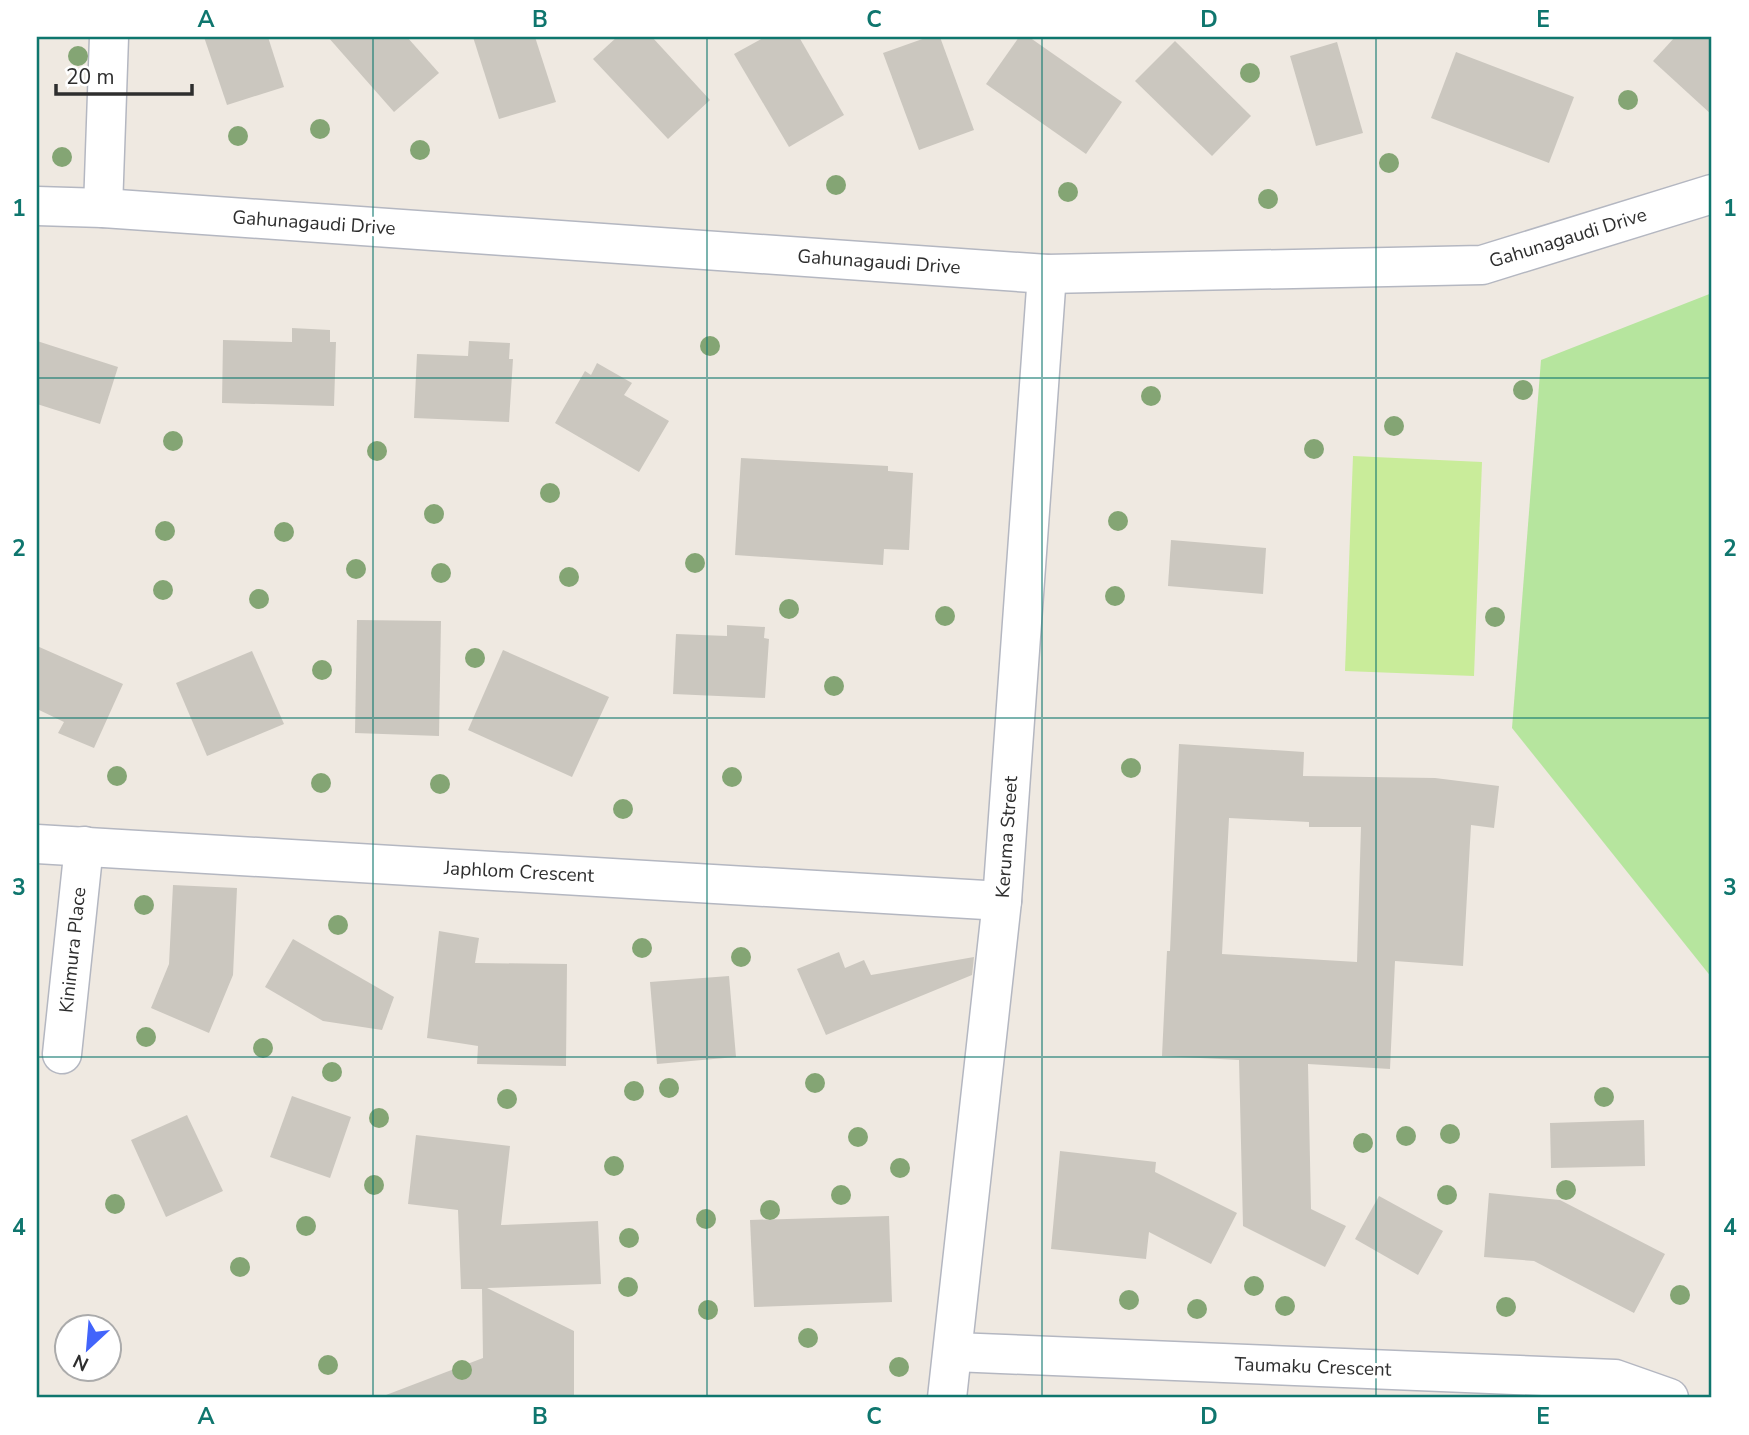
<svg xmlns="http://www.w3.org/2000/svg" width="1749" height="1435" font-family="'Nunito Sans',sans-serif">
<rect width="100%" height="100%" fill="#efe9e1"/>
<path fill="#b6e59e" d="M1712 293V978L1512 728 1541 360Z"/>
<path fill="#c9ec9a" d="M1353 456 1482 462 1474 676 1345 671Z"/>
<g fill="#cbc7bf" fill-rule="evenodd">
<path d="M204 37H268L284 87 227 105Z"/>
<path d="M328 37H407L439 73 394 112Z"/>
<path d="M473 37H535L556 102 499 119Z"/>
<path d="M617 37H652L710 100 668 139 593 59Z"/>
<path d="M765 37H799L844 115 789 147 734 54Z"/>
<path d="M928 37H940L974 130 919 150 883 53Z"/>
<path d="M1019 37H1029L1122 102 1086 154 986 84Z"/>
<path d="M1675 37H1712V115L1653 61Z"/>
<path d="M1175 41 1251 116 1212 156 1135 81Z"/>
<path d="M1337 42 1363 133 1316 146 1290 56Z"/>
<path d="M1456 52 1574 97 1549 163 1431 118Z"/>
<path d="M292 328 330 330V342H336L334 406 222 403 223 340 292 342Z"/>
<path d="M37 341 118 367 100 424 37 404Z"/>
<path d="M469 341 510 343 509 359H513L509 422 414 418 417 354 468 356Z"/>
<path d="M597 363 632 383 624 395 669 421 639 472 555 423 585 371 591 375Z"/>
<path d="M741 458 888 466V471L913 473 909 550 884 549 883 565 735 555Z"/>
<path d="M1171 540 1266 548 1263 594 1168 586Z"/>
<path d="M357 620 441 621 439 736 355 733Z"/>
<path d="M727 625 765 627 764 638 769 639 765 698 673 694 676 634 727 636Z"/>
<path d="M37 646 123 684 94 748 58 733 64 722 37 709Z"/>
<path d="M503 650 609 697 572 777 468 730Z"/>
<path d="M252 651 284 724 207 756 176 683Z"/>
<path d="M1179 744 1304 752 1303 776 1435 778 1499 786 1494 828 1471 825 1463 966 1395 961 1390 1069 1308 1064 1311 1209 1346 1226 1325 1267 1243 1226 1239 1060 1162 1056 1167 951H1170ZM1229 818 1309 822V827H1361L1357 962 1222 954Z"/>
<path d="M173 885 237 888 233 975 209 1033 151 1008 169 964Z"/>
<path d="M439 931 479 938 475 963 567 964 566 1066 477 1064 478 1046 427 1038Z"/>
<path d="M293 939 394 997 382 1030 323 1021 265 987Z"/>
<path d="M839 952 845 968 864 960 871 975 974 957 972 975 826 1035 797 969Z"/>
<path d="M729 976 736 1057 657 1064 650 982Z"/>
<path d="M292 1096 351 1117 330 1178 270 1157Z"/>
<path d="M187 1115 223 1191 166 1217 131 1140Z"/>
<path d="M1644 1120 1645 1166 1551 1168 1550 1123Z"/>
<path d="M416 1135 510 1146 501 1225 598 1221 601 1284 487 1288 574 1331V1398H387L386 1395 483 1358 482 1289H461L458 1210 408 1204Z"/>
<path d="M1060 1151 1156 1162 1155 1172 1237 1213 1211 1264 1149 1232 1146 1259 1051 1249Z"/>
<path d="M1489 1193 1560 1200 1665 1254 1634 1313 1534 1261 1484 1257Z"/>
<path d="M1379 1196 1443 1231 1418 1275 1355 1239Z"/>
<path d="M889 1216 892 1302 754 1307 750 1220Z"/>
</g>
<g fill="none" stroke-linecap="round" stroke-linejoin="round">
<defs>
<g id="minor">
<path d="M37 206 103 208 1047 274 1482 265 1712 194"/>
<path d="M103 208 109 37"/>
<path d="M37 844 1002 901"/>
<path d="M62 1054 84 846"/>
<path d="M954 1352 1615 1379 1669 1398"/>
<path d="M947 1398 1002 901 1047 274"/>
</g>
</defs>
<use href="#minor" stroke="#b4b7c1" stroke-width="41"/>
<use href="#minor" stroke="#fff" stroke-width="38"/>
</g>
<g fill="#84a574">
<circle cx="78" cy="56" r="10"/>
<circle cx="1250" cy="73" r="10"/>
<circle cx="1628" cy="100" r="10"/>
<circle cx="320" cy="129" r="10"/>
<circle cx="238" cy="136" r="10"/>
<circle cx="420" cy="150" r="10"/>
<circle cx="62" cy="157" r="10"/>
<circle cx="1389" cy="163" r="10"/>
<circle cx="836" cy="185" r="10"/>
<circle cx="1068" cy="192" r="10"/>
<circle cx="1268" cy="199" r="10"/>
<circle cx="710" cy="346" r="10"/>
<circle cx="1523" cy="390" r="10"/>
<circle cx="1151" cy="396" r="10"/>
<circle cx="1394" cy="426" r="10"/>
<circle cx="173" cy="441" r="10"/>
<circle cx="1314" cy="449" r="10"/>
<circle cx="377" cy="451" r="10"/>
<circle cx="550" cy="493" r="10"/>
<circle cx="434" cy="514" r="10"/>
<circle cx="1118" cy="521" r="10"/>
<circle cx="165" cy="531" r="10"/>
<circle cx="284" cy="532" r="10"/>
<circle cx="695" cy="563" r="10"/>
<circle cx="356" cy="569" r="10"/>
<circle cx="441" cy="573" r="10"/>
<circle cx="569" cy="577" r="10"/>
<circle cx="163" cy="590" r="10"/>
<circle cx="1115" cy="596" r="10"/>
<circle cx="259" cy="599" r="10"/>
<circle cx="789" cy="609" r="10"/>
<circle cx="945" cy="616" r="10"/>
<circle cx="1495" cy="617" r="10"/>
<circle cx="475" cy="658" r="10"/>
<circle cx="322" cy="670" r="10"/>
<circle cx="834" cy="686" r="10"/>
<circle cx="1131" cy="768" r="10"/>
<circle cx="117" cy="776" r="10"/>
<circle cx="732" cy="777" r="10"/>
<circle cx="321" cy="783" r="10"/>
<circle cx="440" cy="784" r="10"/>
<circle cx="623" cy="809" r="10"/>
<circle cx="144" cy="905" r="10"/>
<circle cx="338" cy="925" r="10"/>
<circle cx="642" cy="948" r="10"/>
<circle cx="741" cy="957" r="10"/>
<circle cx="146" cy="1037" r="10"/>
<circle cx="263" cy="1048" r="10"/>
<circle cx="332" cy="1072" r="10"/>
<circle cx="815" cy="1083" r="10"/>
<circle cx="669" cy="1088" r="10"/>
<circle cx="634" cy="1091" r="10"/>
<circle cx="1604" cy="1097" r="10"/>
<circle cx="507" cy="1099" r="10"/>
<circle cx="379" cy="1118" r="10"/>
<circle cx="1450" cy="1134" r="10"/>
<circle cx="1406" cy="1136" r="10"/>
<circle cx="858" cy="1137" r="10"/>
<circle cx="1363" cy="1143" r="10"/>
<circle cx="614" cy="1166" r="10"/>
<circle cx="900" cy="1168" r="10"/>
<circle cx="374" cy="1185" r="10"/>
<circle cx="1566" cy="1190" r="10"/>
<circle cx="841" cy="1195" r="10"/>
<circle cx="1447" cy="1195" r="10"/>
<circle cx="115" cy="1204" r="10"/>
<circle cx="770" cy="1210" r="10"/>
<circle cx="706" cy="1219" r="10"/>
<circle cx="306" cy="1226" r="10"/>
<circle cx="629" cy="1238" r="10"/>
<circle cx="240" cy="1267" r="10"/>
<circle cx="1254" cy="1286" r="10"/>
<circle cx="628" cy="1287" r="10"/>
<circle cx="1680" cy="1295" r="10"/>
<circle cx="1129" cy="1300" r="10"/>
<circle cx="1285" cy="1306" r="10"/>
<circle cx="1506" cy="1307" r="10"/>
<circle cx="1197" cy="1309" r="10"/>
<circle cx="708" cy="1310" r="10"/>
<circle cx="808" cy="1338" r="10"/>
<circle cx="328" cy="1365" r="10"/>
<circle cx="899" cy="1367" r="10"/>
<circle cx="462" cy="1370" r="10"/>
</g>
<path fill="none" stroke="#0f766e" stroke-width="2" stroke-opacity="0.55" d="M373 37V1398M707 37V1398M1042 37V1398M1376 37V1398M37 378H1712M37 718H1712M37 1057H1712"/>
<g text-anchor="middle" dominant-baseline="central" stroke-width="6" stroke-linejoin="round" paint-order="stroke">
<g font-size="19" fill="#2e2e2e" stroke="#fff">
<text transform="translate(314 223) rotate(4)">Gahunagaudi Drive</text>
<text transform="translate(1568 238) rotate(-17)">Gahunagaudi Drive</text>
<text transform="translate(879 262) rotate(4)">Gahunagaudi Drive</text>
<text transform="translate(1007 837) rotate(-86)">Keruma Street</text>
<text transform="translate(519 872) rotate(3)">Japhlom Crescent</text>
<text transform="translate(73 950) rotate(-84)">Kinimura Place</text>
<text transform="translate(1313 1367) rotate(2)">Taumaku Crescent</text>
</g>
</g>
<rect width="1749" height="1435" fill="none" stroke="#ffffff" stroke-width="77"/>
<g transform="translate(88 1348) rotate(206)"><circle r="33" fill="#ffffff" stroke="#ababab" stroke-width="2"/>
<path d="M0-5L12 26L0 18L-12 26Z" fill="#4264fb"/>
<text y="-10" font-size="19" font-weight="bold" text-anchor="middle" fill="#2e2e2e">N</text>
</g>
<path d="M56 84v10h136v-10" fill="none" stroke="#2e2e2e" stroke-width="3.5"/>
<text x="66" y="84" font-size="21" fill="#2e2e2e" stroke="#ffffff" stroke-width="5" paint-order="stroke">20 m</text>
<rect x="38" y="38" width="1672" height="1358" fill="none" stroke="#0f766e" stroke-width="2.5"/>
<g font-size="23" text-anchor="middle" font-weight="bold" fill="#0f766e">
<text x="206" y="27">A</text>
<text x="540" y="27">B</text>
<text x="874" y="27">C</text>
<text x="1209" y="27">D</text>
<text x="1543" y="27">E</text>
<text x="19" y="216">1</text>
<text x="1730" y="216">1</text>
<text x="19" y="556">2</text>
<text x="1730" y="556">2</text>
<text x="19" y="895">3</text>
<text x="1730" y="895">3</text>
<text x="19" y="1235">4</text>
<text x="1730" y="1235">4</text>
<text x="206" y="1424">A</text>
<text x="540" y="1424">B</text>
<text x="874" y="1424">C</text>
<text x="1209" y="1424">D</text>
<text x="1543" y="1424">E</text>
</g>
</svg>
